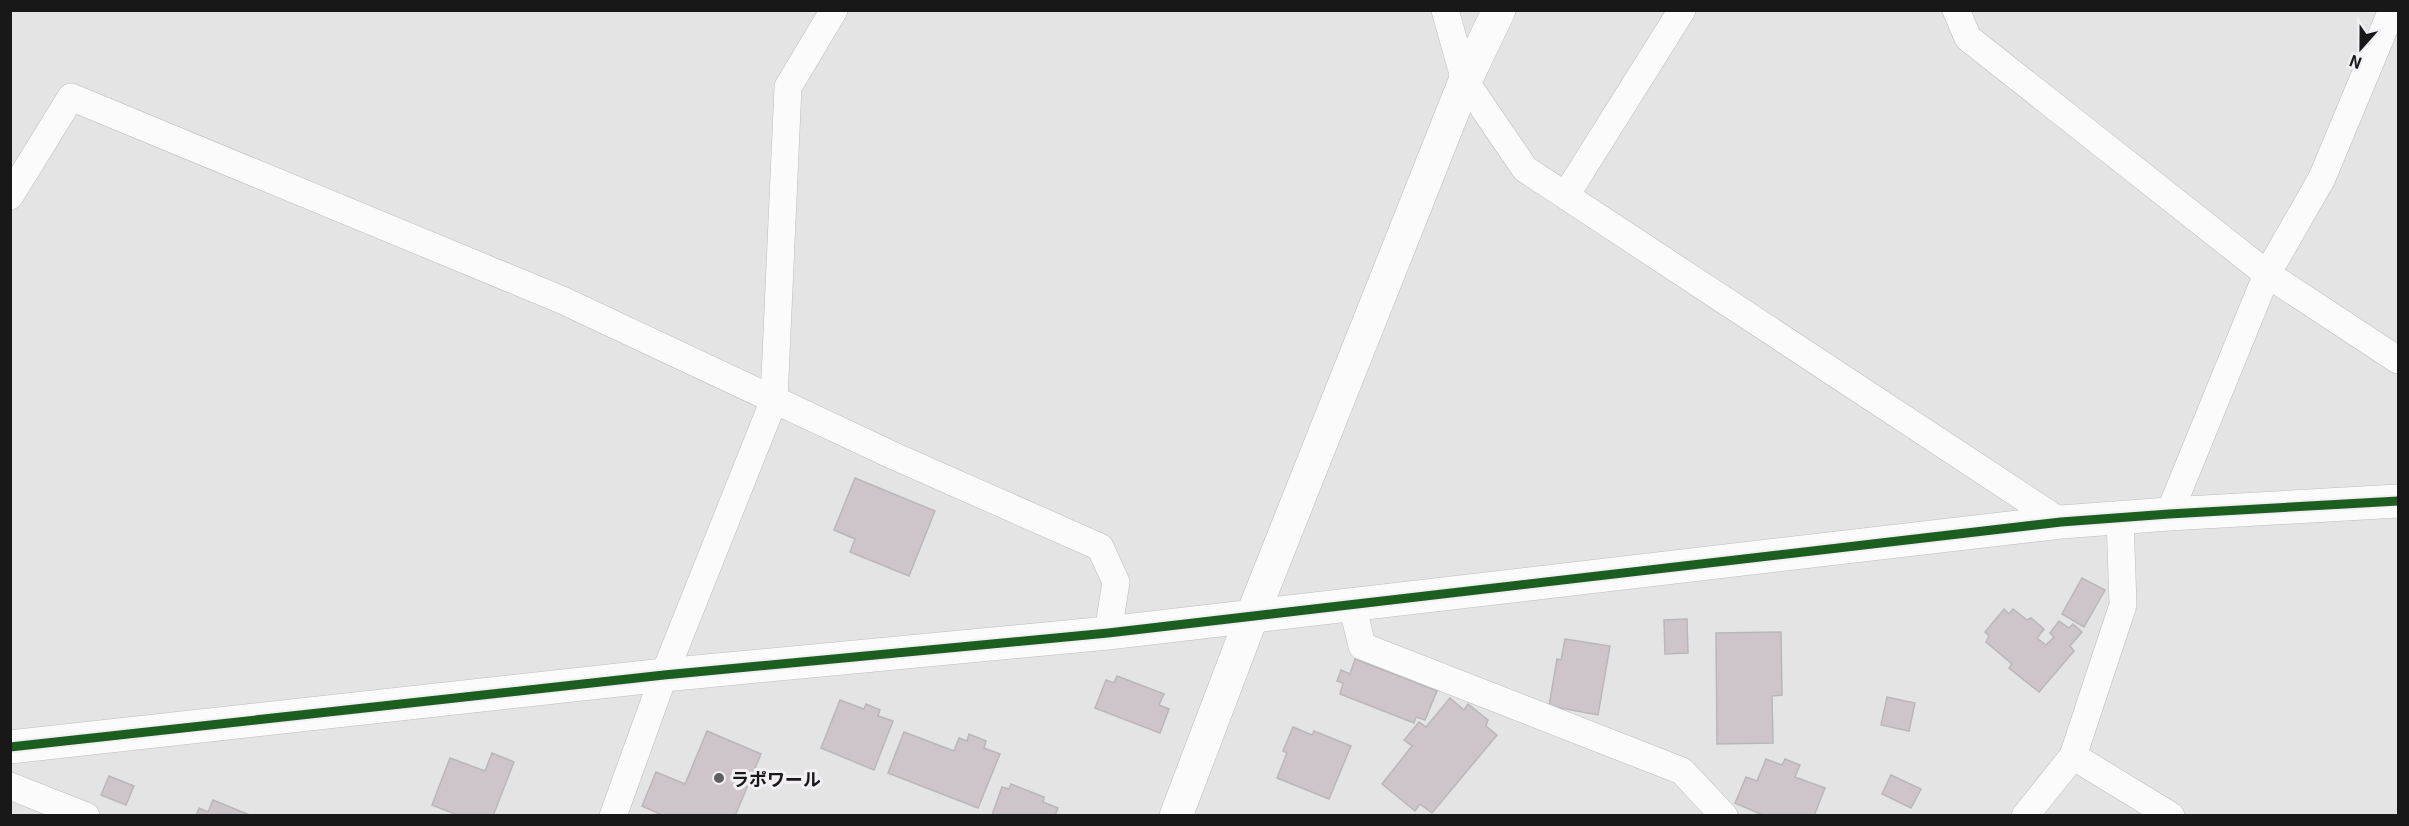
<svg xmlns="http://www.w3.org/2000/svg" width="2409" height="826" font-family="Georgia,'Noto Sans JP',serif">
<rect width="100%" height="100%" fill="#e5e4e5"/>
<g fill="#cec5cb" stroke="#b9b7b8" stroke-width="1.5">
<path d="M855 478 935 511 909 576 850 552 855 539 834 530Z"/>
<path d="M2082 578 2105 590 2084 627 2062 614Z"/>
<path d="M2004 609 2009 614 2013 609 2027 620 2031 618 2044 629 2037 638 2046 645 2054 637 2050 633 2059 621 2069 628 2073 624 2082 632 2070 646 2074 651 2039 692 2009 668 2012 664 1986 642 1989 636 1985 632Z"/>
<path d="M1687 619 1688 653 1665 654 1664 620Z"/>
<path d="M1781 632 1782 695 1772 696 1773 743 1717 744 1716 633Z"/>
<path d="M1565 639 1610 646 1598 715 1549 706 1557 659 1561 660Z"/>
<path d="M1355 659 1437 691 1425 720 1416 717 1414 723 1340 694 1343 683 1337 681 1341 670 1350 674Z"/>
<path d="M1117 676 1164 694 1159 705 1169 709 1160 733 1095 708 1106 680 1114 683Z"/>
<path d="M1887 697 1915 703 1909 731 1881 725Z"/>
<path d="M1450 698 1464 710 1468 704 1488 720 1486 726 1497 735 1432 813 1420 804 1415 811 1382 784 1412 746 1404 740 1419 722 1426 727Z"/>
<path d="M840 700 864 709 866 704 880 710 878 716 893 721 874 770 821 748Z"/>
<path d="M1293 727 1312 735 1314 731 1351 746 1329 799 1277 778 1287 753 1283 751Z"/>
<path d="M707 731 761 754 735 816H664L642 806 656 772 685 784Z"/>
<path d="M904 732 954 751 959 738 967 741 969 734 986 741 984 748 1000 754 978 808 888 773Z"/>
<path d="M492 753 514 762 493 816H460L432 805 450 758 485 771Z"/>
<path d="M1766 759 1782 765 1785 759 1800 765 1795 777 1825 788 1814 816H1765L1735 803 1746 777 1757 781Z"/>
<path d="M1891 775 1921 789 1911 808 1882 794Z"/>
<path d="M109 776 134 786 126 805 101 795Z"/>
<path d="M1011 784 1044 797 1043 802 1058 808 1055 816 992 815 1002 787 1009 789Z"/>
<path d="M213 800 252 816H196L199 808 208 812Z"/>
</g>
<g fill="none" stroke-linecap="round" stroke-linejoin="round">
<defs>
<g id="minor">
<path d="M1445 10 1465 81 1525 169 2061 522"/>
<path d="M1956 10 1968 38 2267 274 2398 360"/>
<path d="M1566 195 1682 10"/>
<path d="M10 196 71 97 562 300 894 456 1100 547 1116 582 1108 633"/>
<path d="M2169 514 2267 274 2322 178 2392 10"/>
<path d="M2120 518 2123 605 2073 756 2171 816"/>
<path d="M1352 604 1362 646 1682 771 1724 816"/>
<path d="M10 786 86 816"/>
<path d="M613 816 664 675 774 400 788 87 834 10"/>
<path d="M2025 816 2073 756"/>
</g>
<g id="tertiary">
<path d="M10 747 664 675 1108 633 2061 522 2169 514 2398 501"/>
<path d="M1176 816 1252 616 1465 81 1499 10"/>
</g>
</defs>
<use href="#minor" stroke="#bdbcbd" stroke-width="28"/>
<use href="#tertiary" stroke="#bdbcbd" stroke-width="34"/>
<use href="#minor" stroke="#fbfbfb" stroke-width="27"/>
<use href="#tertiary" stroke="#fbfbfb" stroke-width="33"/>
<defs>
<path id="cycleway" d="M10 747 664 675 1108 633 2061 522 2169 514 2398 501"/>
</defs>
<use href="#cycleway" stroke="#f2f0f4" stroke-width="13"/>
<use href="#cycleway" stroke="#1b5e20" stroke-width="9"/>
</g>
<circle fill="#605f60" stroke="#f2f0f4" stroke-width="2" cx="719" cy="778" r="6"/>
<g text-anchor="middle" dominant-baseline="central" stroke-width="6" stroke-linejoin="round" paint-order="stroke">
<g font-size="18" font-weight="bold" fill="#181819" stroke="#f2f0f4" text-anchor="start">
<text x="731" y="778">ラポワール</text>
</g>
</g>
<rect width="2409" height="826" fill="none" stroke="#181819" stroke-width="24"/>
<g transform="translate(2361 48) rotate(201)" stroke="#f2f0f4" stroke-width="4.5" paint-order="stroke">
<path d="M0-4.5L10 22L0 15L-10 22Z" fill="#181819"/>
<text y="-9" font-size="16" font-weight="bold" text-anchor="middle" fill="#181819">N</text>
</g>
</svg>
